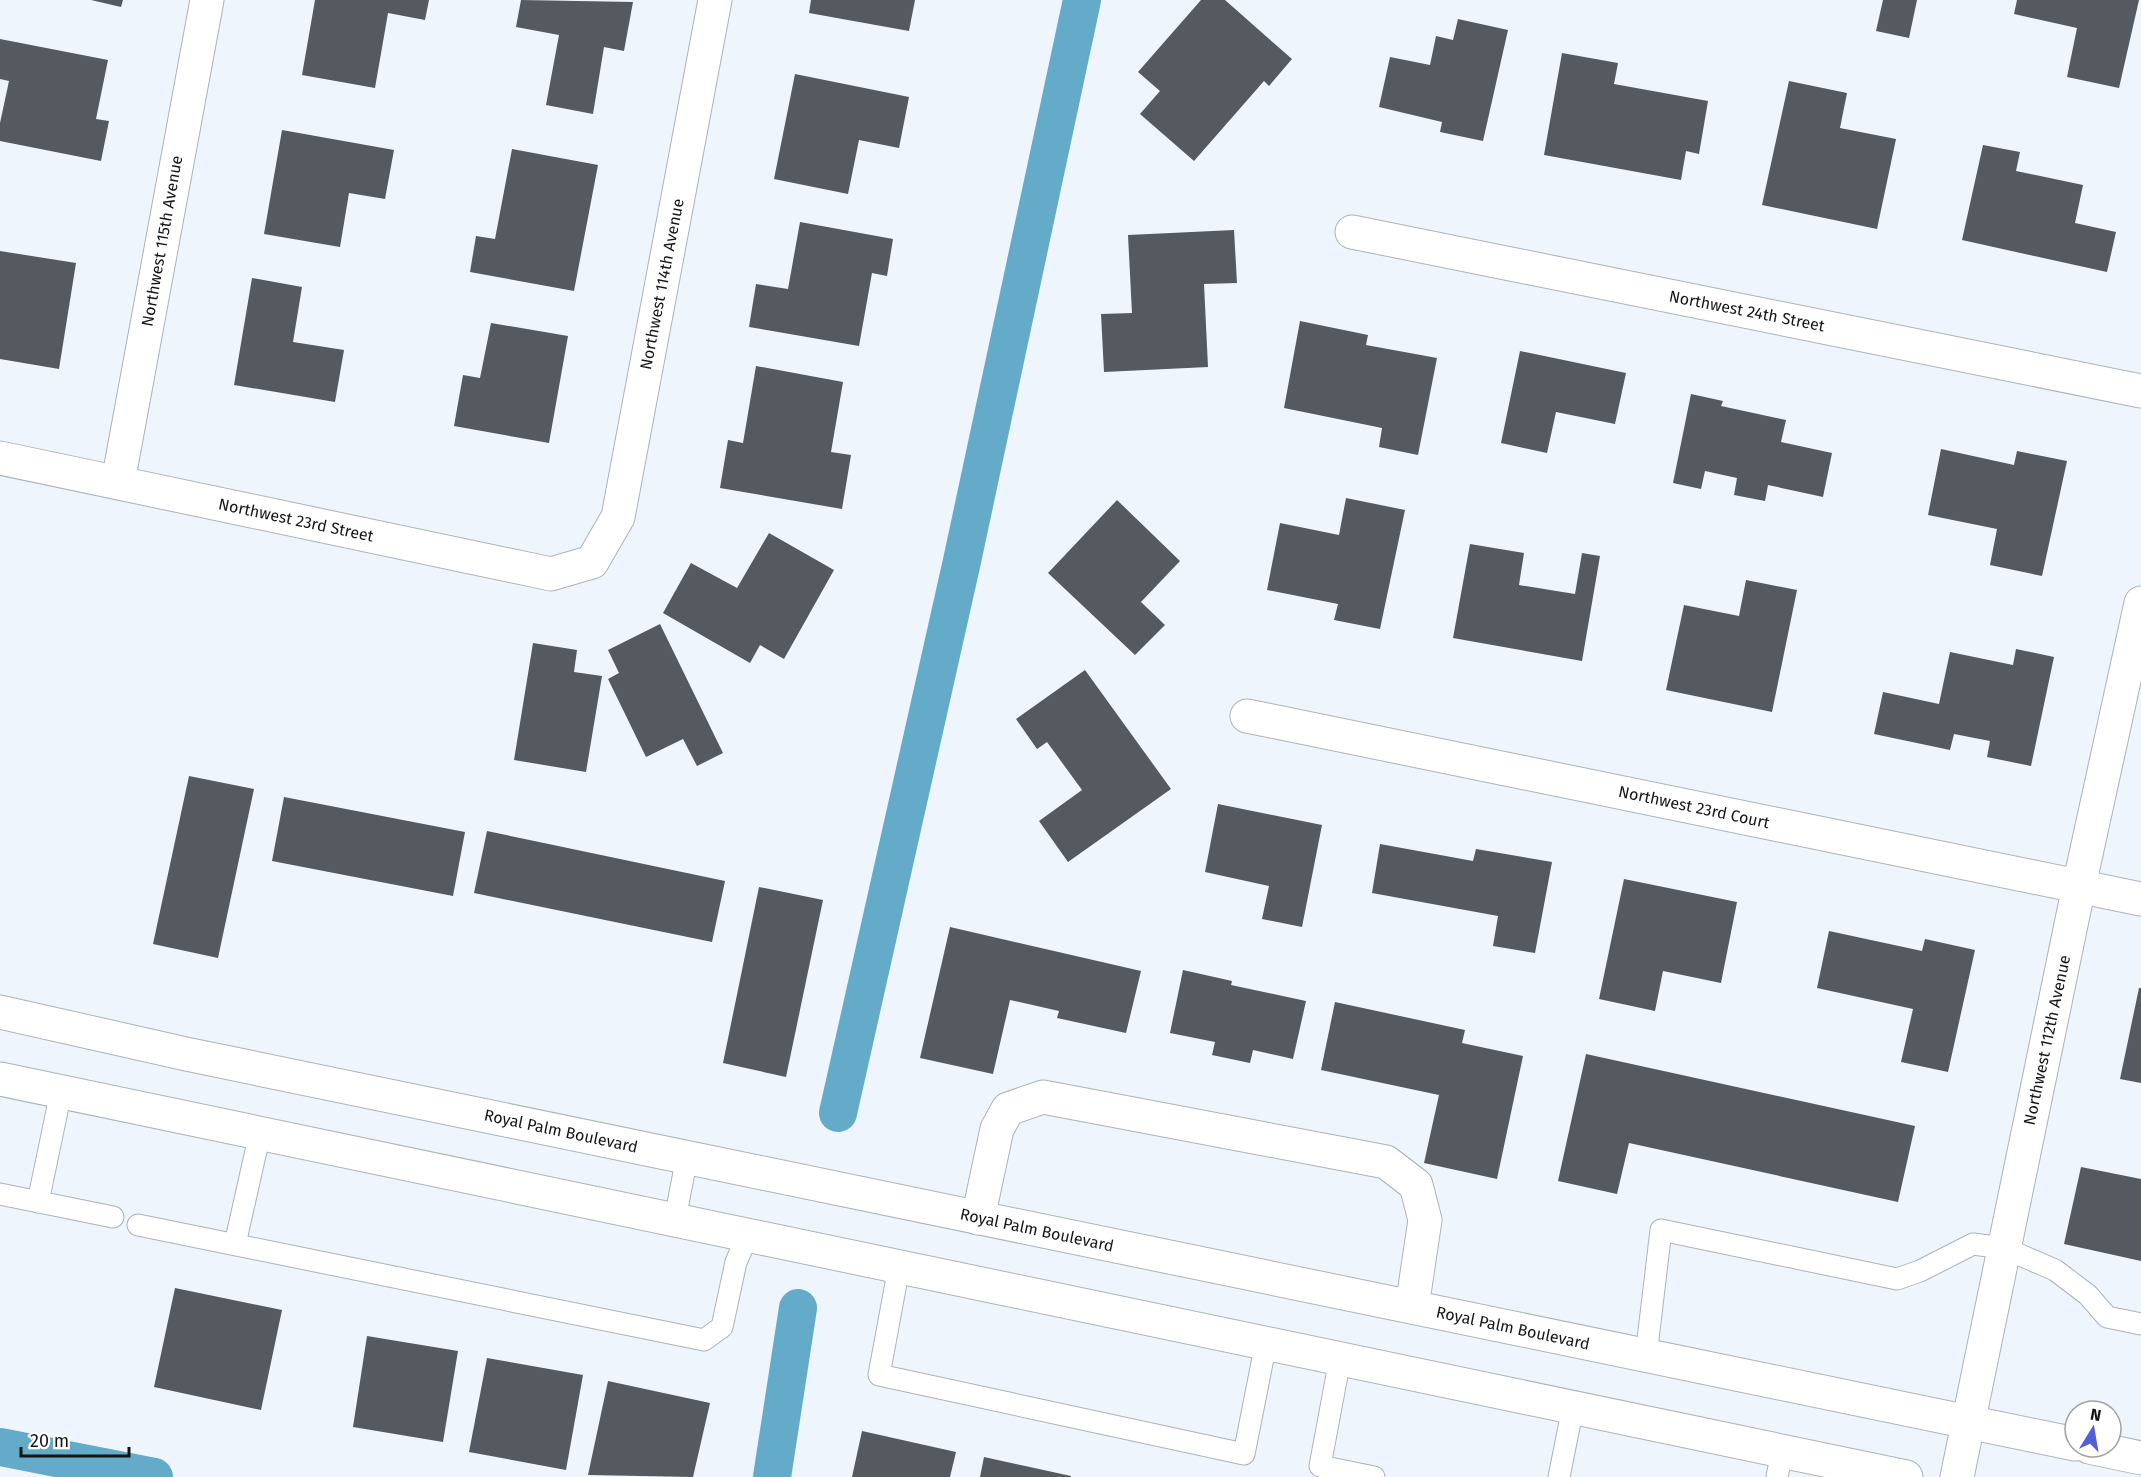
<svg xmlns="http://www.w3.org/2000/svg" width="2141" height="1477" font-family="'Fira Sans',sans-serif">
<rect width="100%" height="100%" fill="#eef5fc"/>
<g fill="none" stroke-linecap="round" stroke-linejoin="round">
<g stroke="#63abc9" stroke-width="38">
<path d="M838 1113 962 561 1082 0"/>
<path d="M0 1447 154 1477"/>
<path d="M772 1477 798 1308"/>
</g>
</g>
<g fill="#545a60">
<path d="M91 0H123L121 7Z"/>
<path d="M315 0H429L425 20 388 13 375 88 302 75Z"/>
<path d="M521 0 633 2 624 51 604 47 593 114 546 105 559 35 516 27Z"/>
<path d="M811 0H915L909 31 809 13Z"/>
<path d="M1201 0H1225L1292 59 1269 86 1264 81 1194 161 1140 114 1160 91 1138 72Z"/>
<path d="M1883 0H1917L1909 38 1876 31Z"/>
<path d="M2017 0H2139L2119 88 2067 77 2077 28 2014 14Z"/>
<path d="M1458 19 1508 30 1483 141 1440 132 1442 122 1379 107 1390 57 1430 65 1436 36 1453 40Z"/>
<path d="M0 39 108 60 96 119 109 121 101 161 0 141V123L9 81 0 79Z"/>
<path d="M1562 53 1618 63 1614 84 1708 101 1699 154 1686 151 1681 180 1544 155Z"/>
<path d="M795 74 909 97 899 148 859 140 848 194 774 179Z"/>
<path d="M1789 81 1847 93 1840 128 1896 139 1877 229 1762 205Z"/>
<path d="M282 130 394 150 385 199 349 193 340 247 264 234Z"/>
<path d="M1983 145 2020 152 2016 171 2083 185 2075 223 2116 232 2107 272 1962 240Z"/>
<path d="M512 149 598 165 574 291 470 272 476 236 495 239Z"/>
<path d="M800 222 893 239 887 276 872 273 859 346 749 327 756 284 788 289Z"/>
<path d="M1234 230 1237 283 1204 284 1208 367 1104 372 1101 314 1132 313 1128 235Z"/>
<path d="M0 251 76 263 59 369 0 359Z"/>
<path d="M252 278 302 287 293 342 344 350 335 402 234 385Z"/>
<path d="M1300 321 1368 335 1366 345 1437 358 1418 455 1379 447 1382 428 1284 408Z"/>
<path d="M491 323 568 336 549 443 454 426 463 375 480 378Z"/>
<path d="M1520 351 1626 373 1615 424 1556 412 1547 453 1501 443Z"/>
<path d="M756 366 843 382 831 452 851 455 842 509 720 488 728 440 743 443Z"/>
<path d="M1691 394 1723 401 1721 406 1786 420 1781 442 1832 453 1823 497 1768 485 1765 501 1734 495 1737 478 1705 471 1701 489 1673 483Z"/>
<path d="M1941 449 2014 465 2017 451 2067 461 2042 576 1990 565 1997 529 1928 515Z"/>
<path d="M1346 498 1405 510 1380 629 1334 620 1338 604 1267 590 1280 523 1339 535Z"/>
<path d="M1117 500 1180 561 1141 602 1165 625 1135 655 1048 573Z"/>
<path d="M769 533 834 570 784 659 760 645 750 663 663 613 691 563 737 588Z"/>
<path d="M1470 544 1524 553 1519 585 1575 594 1582 553 1600 556 1582 661 1453 638Z"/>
<path d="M1746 580 1797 590 1772 712 1666 690 1684 605 1739 616Z"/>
<path d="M660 624 723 753 697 766 683 739 646 757 608 679 619 673 608 650Z"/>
<path d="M533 643 577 650 574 672 602 676 586 772 514 760Z"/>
<path d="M2016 649 2054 657 2031 766 1987 757 1990 741 1954 734 1950 750 1874 734 1883 692 1939 704 1950 652 2013 665Z"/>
<path d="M1085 670 1171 789 1068 862 1039 821 1082 790 1047 742 1037 749 1016 719Z"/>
<path d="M189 776 254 789 218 958 153 944Z"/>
<path d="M284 797 465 832 453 896 272 861Z"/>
<path d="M1218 804 1322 825 1302 927 1262 919 1269 886 1205 872Z"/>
<path d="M487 831 725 881 712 942 474 893Z"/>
<path d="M1380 844 1473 861 1476 849 1552 862 1535 953 1493 946 1498 916 1372 893Z"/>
<path d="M1624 879 1737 902 1721 983 1663 971 1655 1011 1599 999Z"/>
<path d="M759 887 823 900 786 1077 723 1063Z"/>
<path d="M950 927 1141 971 1126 1033 1057 1018 1059 1011 1010 1000 993 1074 920 1058Z"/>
<path d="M1829 931 1922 951 1925 939 1975 950 1948 1072 1901 1062 1913 1009 1817 988Z"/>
<path d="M1183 970 1232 981 1231 985 1306 1001 1293 1059 1253 1050 1250 1063 1212 1055 1215 1042 1170 1033Z"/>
<path d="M2139 988H2141V1083L2120 1079Z"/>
<path d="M1335 1002 1465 1030 1462 1043 1523 1056 1497 1179 1424 1163 1439 1095 1321 1070Z"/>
<path d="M1586 1054 1915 1126 1898 1202 1629 1143 1617 1194 1558 1181Z"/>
<path d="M2081 1167 2141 1179V1261L2064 1244Z"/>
<path d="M175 1288 282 1310 261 1410 154 1387Z"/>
<path d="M367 1336 458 1351 443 1442 353 1427Z"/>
<path d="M487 1358 583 1375 566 1470 469 1452Z"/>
<path d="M608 1381 710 1403 693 1477 588 1475Z"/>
<path d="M862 1431 956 1452 950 1477H852Z"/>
<path d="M984 1457 1071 1476V1477H980Z"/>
</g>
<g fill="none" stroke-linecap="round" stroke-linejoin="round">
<defs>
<g id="service">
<path d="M0 1194 113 1217"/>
<path d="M38 1202 61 1092"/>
<path d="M675 1219 687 1157"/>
<path d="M138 1225 704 1340 722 1327 736 1262 748 1235"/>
<path d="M235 1244 260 1133"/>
<path d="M899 1267 879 1375 1244 1454 1266 1343"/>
<path d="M1646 1356 1661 1230 1897 1279 1920 1271 1973 1244 2004 1248 2055 1270 2088 1295 2107 1317 2141 1324"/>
<path d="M1340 1359 1320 1466 1374 1477"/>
<path d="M1559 1477 1573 1407"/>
<path d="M1777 1477 1782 1451"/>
</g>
<g id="minor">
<path d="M1352 232 2141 391"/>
<path d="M0 458 551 574 592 562 618 517 715 0"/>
<path d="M118 482 207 0"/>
<path d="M1247 716 2141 899"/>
<path d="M978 1218 997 1129 1008 1109 1043 1097 1386 1162 1416 1185 1425 1220 1412 1307"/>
<path d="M1957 1477 2079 886 2141 603"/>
</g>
<g id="secondary">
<path d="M0 1012 186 1054 2075 1444"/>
<path d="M0 1079 1906 1477"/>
<path d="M2089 1447 2141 1458"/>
</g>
</defs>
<use href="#service" stroke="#acb2b9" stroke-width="23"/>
<use href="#minor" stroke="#acb2b9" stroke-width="35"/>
<use href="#secondary" stroke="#acb2b9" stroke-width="35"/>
<use href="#service" stroke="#fff" stroke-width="21"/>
<use href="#minor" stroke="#fff" stroke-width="33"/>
<use href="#secondary" stroke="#fff" stroke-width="33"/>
</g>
<g text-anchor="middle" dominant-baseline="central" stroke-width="6" stroke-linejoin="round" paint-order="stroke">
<g font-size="16" fill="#131517" stroke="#fff">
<text transform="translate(162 241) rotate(-80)">Northwest 115th Avenue</text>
<text transform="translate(662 284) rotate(-79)">Northwest 114th Avenue</text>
<text transform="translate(1747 311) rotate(11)">Northwest 24th Street</text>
<text transform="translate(296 520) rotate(12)">Northwest 23rd Street</text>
<text transform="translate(1694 807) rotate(12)">Northwest 23rd Court</text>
<text transform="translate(2047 1040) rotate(-78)">Northwest 112th Avenue</text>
<text transform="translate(561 1131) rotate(12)">Royal Palm Boulevard</text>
<text transform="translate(1037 1230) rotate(12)">Royal Palm Boulevard</text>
<text transform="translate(1513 1328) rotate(12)">Royal Palm Boulevard</text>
</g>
</g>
<g transform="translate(2093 1429) rotate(11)"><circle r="28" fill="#ffffff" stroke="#a1a1a2" stroke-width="1.5"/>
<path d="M0-4.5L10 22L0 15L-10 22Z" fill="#545ed5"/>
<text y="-9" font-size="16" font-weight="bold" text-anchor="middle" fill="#131517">N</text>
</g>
<path d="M21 1447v9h108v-9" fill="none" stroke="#131517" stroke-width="3"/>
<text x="30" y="1447" font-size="18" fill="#131517" stroke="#ffffff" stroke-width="4.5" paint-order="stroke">20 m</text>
</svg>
